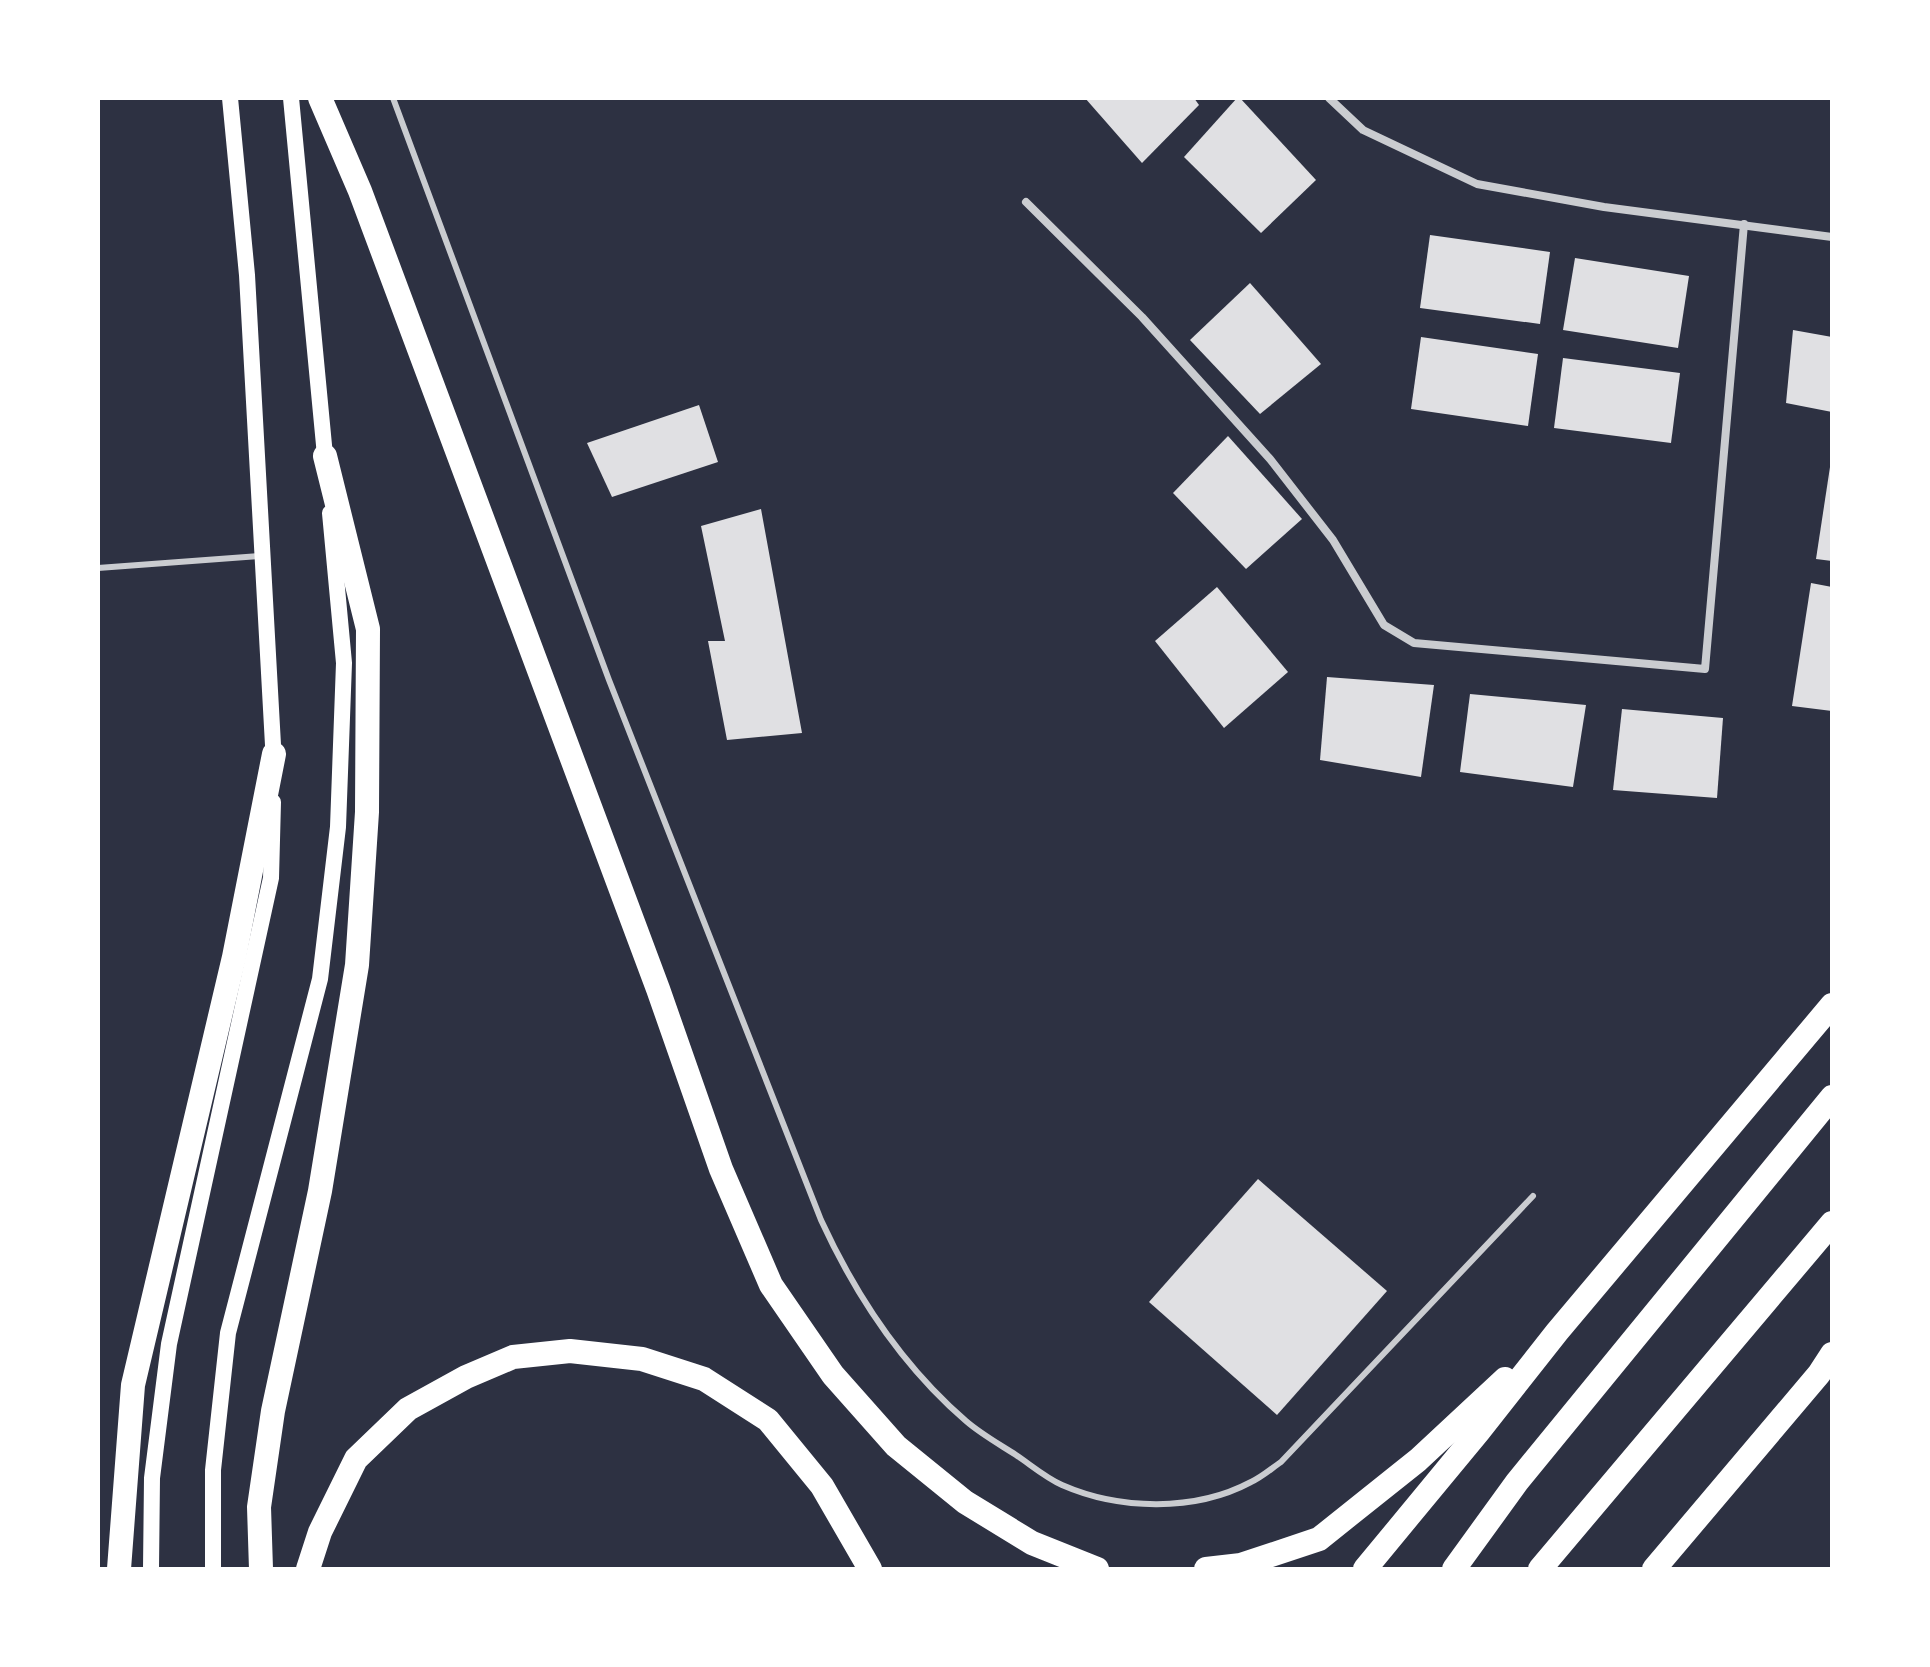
<svg xmlns="http://www.w3.org/2000/svg" width="1930" height="1667" font-family="Ubuntu,sans-serif">
<rect width="100%" height="100%" fill="#2d3142"/>
<g fill="#e0e0e3">
<path d="M1085 98H1194L1199 105 1142 163Z"/>
<path d="M1237 98H1240L1316 180 1261 233 1184 157Z"/>
<path d="M1430 235 1550 252 1540 324 1420 308Z"/>
<path d="M1575 258 1689 276 1678 348 1563 330Z"/>
<path d="M1250 283 1321 364 1260 414 1190 340Z"/>
<path d="M1793 330 1832 337V412L1786 403Z"/>
<path d="M1421 337 1538 354 1528 426 1411 409Z"/>
<path d="M1563 358 1680 373 1671 443 1554 428Z"/>
<path d="M699 405 718 462 612 497 587 443Z"/>
<path d="M1228 436 1302 519 1246 569 1173 493Z"/>
<path d="M1830 467H1832V561L1816 559Z"/>
<path d="M761 509 802 733 727 740 708 641H725L701 526Z"/>
<path d="M1811 583 1832 587V711L1792 706Z"/>
<path d="M1217 587 1288 672 1224 728 1155 641Z"/>
<path d="M1327 677 1434 685 1421 777 1320 760Z"/>
<path d="M1470 694 1586 705 1573 787 1460 772Z"/>
<path d="M1622 709 1723 718 1717 798 1613 790Z"/>
<path d="M1258 1179 1387 1291 1277 1415 1149 1302Z"/>
</g>
<g fill="none" stroke-linecap="round" stroke-linejoin="round">
<g stroke="#caccd0" stroke-width="6">
<path d="M393 98 609 680 821 1220C856 1296 901 1365 966 1421 981 1434 999 1444 1016 1455 1031 1465 1046 1478 1062 1485 1119 1510 1195 1512 1251 1482 1262 1477 1272 1468 1281 1462L1533 1196"/>
<path d="M98 568 259 556"/>
</g>
<g stroke="#caccd0" stroke-width="8">
<path d="M1329 98 1363 130 1477 184 1604 207 1832 237"/>
<path d="M1026 202 1142 317 1270 459 1333 540 1384 625 1414 643 1705 669 1744 224"/>
</g>
<g stroke="#fff" stroke-width="16">
<path d="M230 98 247 275 274 763"/>
<path d="M291 98 326 466"/>
<path d="M151 1569 152 1478 169 1344 271 878 273 802"/>
<path d="M213 1569V1470L228 1333 320 979 338 827 344 663 330 513"/>
</g>
<g stroke="#fff" stroke-width="24">
<path d="M320 98 360 191 658 989 721 1169 771 1285 833 1375 896 1446 965 1502 1032 1543 1097 1569"/>
<path d="M119 1569 133 1385 234 957 274 754"/>
<path d="M261 1569 259 1507 273 1411 320 1191 357 965 367 812 368 629 325 456"/>
<path d="M308 1569 320 1532 356 1459 408 1409 466 1377 513 1357 570 1351 642 1359 704 1379 768 1420 822 1486 870 1569"/>
<path d="M1206 1569 1241 1565 1319 1539 1418 1460 1505 1379"/>
<path d="M1365 1569 1479 1431 1557 1332 1832 1005"/>
<path d="M1454 1569 1517 1482 1832 1097"/>
<path d="M1540 1569 1832 1223"/>
<path d="M1654 1569 1819 1374 1832 1354"/>
</g>
</g>
<rect width="1930" height="1667" fill="none" stroke="#ffffff" stroke-width="200"/>
</svg>
